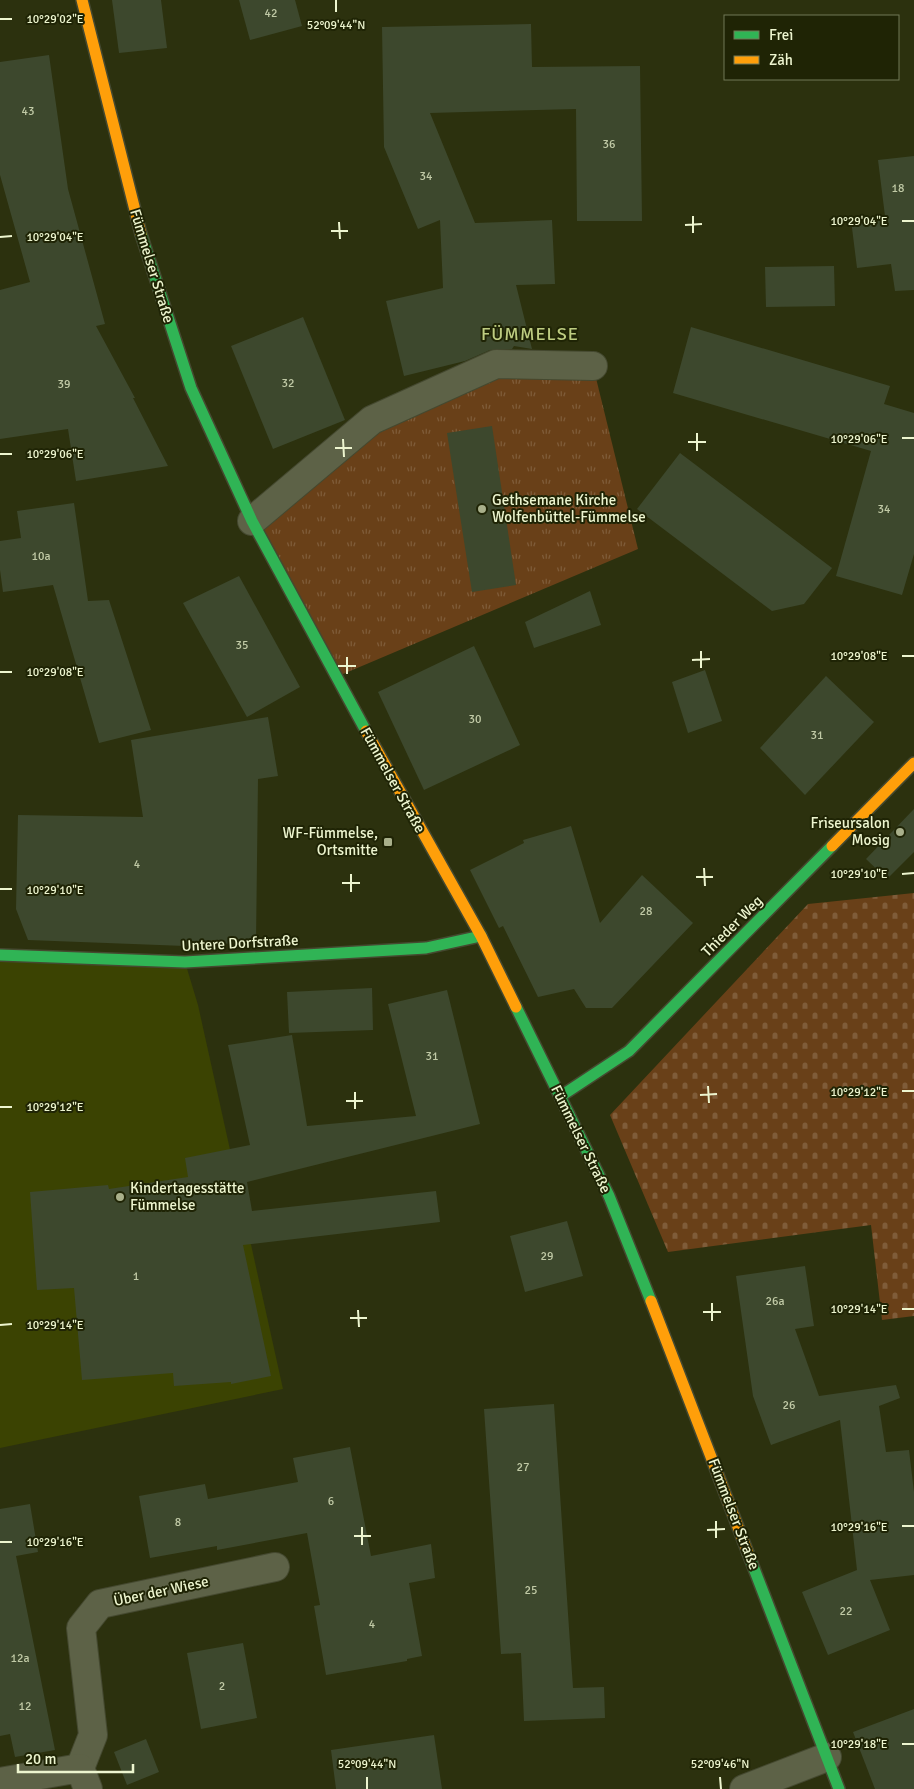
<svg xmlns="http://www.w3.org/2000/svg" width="914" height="1789" font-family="Signika,sans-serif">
<defs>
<pattern id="grass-tufts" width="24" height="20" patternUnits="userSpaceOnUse" patternTransform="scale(1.25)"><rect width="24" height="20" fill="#694018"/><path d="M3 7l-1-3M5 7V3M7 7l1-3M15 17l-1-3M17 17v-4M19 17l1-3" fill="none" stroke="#7f5c39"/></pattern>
<pattern id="cemetery-stones" width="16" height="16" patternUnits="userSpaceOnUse" patternTransform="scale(1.25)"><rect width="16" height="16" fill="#694018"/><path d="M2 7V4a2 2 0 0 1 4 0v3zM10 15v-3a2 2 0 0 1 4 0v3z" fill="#7f5c39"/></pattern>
</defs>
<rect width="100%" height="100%" fill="#2c310e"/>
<path fill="#3b4302" d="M0 956 185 962 198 1005 283 1389 0 1448Z"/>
<path fill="url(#grass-tufts)" d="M496 364 593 366 638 549 336 677 252 521 372 420Z"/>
<path fill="url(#cemetery-stones)" d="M914 893V1316L882 1320 871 1225 668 1252 610 1115 808 904Z"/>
<g fill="#3d482d">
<path d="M112 0H161L167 48 119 53Z"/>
<path d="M239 0H295L302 26 250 40Z"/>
<path d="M531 24 532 67 640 66 642 221H577L576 109 430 113 475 223 552 220 555 284 516 285 532 349 514 346 512 349 490 350 465 361 404 376 386 301 443 288 440 220 418 229 384 147 382 27Z"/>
<path d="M49 55 68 189 105 324 96 326 135 398H133L168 466 76 481 68 429 0 439V290L30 282 0 175V62Z"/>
<path d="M914 156V290L895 291 891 264 857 268 851 220 885 216 878 160Z"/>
<path d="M834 266 835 306 766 307 765 267Z"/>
<path d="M303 317 345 420 273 449 231 346Z"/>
<path d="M691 327 890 386 884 404 914 413V554L902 595 836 576 871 451 673 393Z"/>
<path d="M492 426 516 585 472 592 447 433Z"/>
<path d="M680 453 832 568 804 604 772 611 637 509Z"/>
<path d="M74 503 88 601 109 600 151 730 99 743 53 585 3 592 0 570V541L21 538 17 511Z"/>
<path d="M239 576 300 687 247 717 183 603Z"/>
<path d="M590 591 601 625 534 648 525 622Z"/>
<path d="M474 646 520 745 424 790 378 692Z"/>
<path d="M705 670 722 721 688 733 672 682Z"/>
<path d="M826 676 874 722 805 795 760 748Z"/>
<path d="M268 717 278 776 258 779 256 942 185 946 28 940 16 909 18 815 143 817 131 740Z"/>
<path d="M914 809V852L887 879 866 859Z"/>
<path d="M571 826 600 923 642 875 693 923 612 1008H586L574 989 538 997 503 926 499 928 470 870 524 843 523 840Z"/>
<path d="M372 988 373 1030 289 1033 287 992Z"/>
<path d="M447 990 480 1124 247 1182 252 1211 436 1191 440 1222 243 1245 271 1376 231 1384V1382L174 1386 173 1373 82 1380 74 1288 37 1290 30 1192 108 1185 109 1189 188 1177 185 1158 250 1145 228 1045 292 1035 307 1126 416 1116 388 1004Z"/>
<path d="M567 1221 583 1276 525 1292 510 1236Z"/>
<path d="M805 1266 814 1326 795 1329 819 1396 896 1385 900 1398 879 1406 886 1452 909 1450 914 1492V1575L870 1580 890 1630 828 1655 802 1592 857 1570 840 1420 771 1445 753 1396 736 1276Z"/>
<path d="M554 1404 573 1688 604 1687 605 1718 524 1721 521 1653 501 1654 484 1409Z"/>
<path d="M350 1447 371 1556 431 1544 435 1578 409 1583 422 1656 407 1659V1661L326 1675 314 1606 320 1605 307 1533 217 1550V1546L150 1558 139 1496 205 1484 208 1499 298 1482 293 1458Z"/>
<path d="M30 1504 38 1552 16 1556 55 1750 15 1757 10 1734 0 1736V1509Z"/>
<path d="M243 1643 257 1718 201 1729 187 1653Z"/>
<path d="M914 1709V1789H875L853 1732Z"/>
<path d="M434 1735 442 1789H336L331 1750Z"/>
<path d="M146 1739 159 1772 127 1785 114 1752Z"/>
</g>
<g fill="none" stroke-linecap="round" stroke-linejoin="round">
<defs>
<g id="street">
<path d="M252 521 372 420 496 364 593 366"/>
<path d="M80 1768 93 1735 81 1628 100 1604 275 1567"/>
<path d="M0 1782 80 1768 88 1789"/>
<path d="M744 1789 827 1757"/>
</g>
<g id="fast">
<path d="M141 234 191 388 252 521 366 731"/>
<path d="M0 955 185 962 426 948 481 936"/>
<path d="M516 1007 609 1196 651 1301"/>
<path d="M561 1096 629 1051 832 846"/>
<path d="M748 1553 839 1789"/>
</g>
<g id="slow">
<path d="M82 0 141 234"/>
<path d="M366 731 481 936 516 1007"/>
<path d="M832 846 914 763"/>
<path d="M651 1301 748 1553"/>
</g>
</defs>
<use href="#street" stroke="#454930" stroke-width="30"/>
<use href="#fast" stroke="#454930" stroke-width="14"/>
<use href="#slow" stroke="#454930" stroke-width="14"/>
<use href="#street" stroke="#5d6247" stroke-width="28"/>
<use href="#fast" stroke="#30b455" stroke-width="11"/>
<use href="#slow" stroke="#ff9f0a" stroke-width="11"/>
</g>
<path fill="none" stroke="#edf5cf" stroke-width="2" d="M336 0V12M0 19H12M693 216V233M902 221H914M339 222 340 239M685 225 702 224M331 231H348M0 237 12 236M697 433V451M902 438H914M343 439 344 457M688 442H706M335 448H352M0 454H12M701 651V668M902 656H914M347 657V674M692 660 710 659M338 666H356M0 672H12M704 868 705 886M351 874V892M902 874 914 873M696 877H713M342 883H360M0 889H12M708 1086 709 1103M902 1091H914M355 1092V1109M700 1095 717 1094M346 1101H363M0 1107H12M712 1303V1321M902 1309H914M358 1310 359 1327M703 1312H721M350 1318H367M0 1325 12 1324M716 1521V1538M902 1526H914M362 1527V1545M707 1530 725 1529M354 1536H371M0 1542H12M902 1744H914M367 1777V1789M720 1777 721 1789"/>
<g fill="#a9b08b" stroke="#1f2405" stroke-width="2">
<circle cx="482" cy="509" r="5"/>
<circle cx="900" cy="832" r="5"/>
<rect x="383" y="837" width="10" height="10" rx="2.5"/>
<circle cx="120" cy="1197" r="5"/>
</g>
<g text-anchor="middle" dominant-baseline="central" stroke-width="4" stroke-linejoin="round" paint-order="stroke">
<g font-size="12" fill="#c1caa6">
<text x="271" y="13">42</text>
<text x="28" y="111">43</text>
<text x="609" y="144">36</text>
<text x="426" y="176">34</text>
<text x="898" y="188">18</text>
<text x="288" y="383">32</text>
<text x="64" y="384">39</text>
<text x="884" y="509">34</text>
<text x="41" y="556">10a</text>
<text x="242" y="645">35</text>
<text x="475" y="719">30</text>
<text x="817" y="735">31</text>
<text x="137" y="864">4</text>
<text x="646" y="911">28</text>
<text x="432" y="1056">31</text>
<text x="547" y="1256">29</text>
<text x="136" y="1276">1</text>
<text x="775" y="1301">26a</text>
<text x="789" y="1405">26</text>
<text x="523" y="1467">27</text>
<text x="331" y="1501">6</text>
<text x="178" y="1522">8</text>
<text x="531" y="1590">25</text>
<text x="846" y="1611">22</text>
<text x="372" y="1624">4</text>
<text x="20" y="1658">12a</text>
<text x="222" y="1686">2</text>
<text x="25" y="1706">12</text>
</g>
<g font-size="15" fill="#edf5cf" stroke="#1f2405">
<text transform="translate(152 266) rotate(73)">Fümmelser Straße</text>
<text transform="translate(393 780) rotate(61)">Fümmelser Straße</text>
<text transform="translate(732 926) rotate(-45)">Thieder Weg</text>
<text transform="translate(240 943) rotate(-3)">Untere Dorfstraße</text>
<text transform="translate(581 1139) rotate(64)">Fümmelser Straße</text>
<text transform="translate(734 1514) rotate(69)">Fümmelser Straße</text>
<text transform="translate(161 1591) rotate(-12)">Über der Wiese</text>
</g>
<g font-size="15" fill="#edf5cf" stroke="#1f2405" text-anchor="start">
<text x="492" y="500">Gethsemane Kirche<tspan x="492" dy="17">Wolfenbüttel-Fümmelse</tspan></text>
<text x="890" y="823" text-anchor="end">Friseursalon<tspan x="890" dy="17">Mosig</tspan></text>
<text x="378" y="833" text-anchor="end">WF-Fümmelse,<tspan x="378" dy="17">Ortsmitte</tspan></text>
<text x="130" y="1188">Kindertagesstätte<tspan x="130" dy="17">Fümmelse</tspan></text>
</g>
<g font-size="18" letter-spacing="1" fill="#becd81" stroke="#1f2405">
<text x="530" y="334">FÜMMELSE</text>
</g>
</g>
<g font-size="12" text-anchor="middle" fill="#edf5cf" stroke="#1f2405" stroke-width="4" stroke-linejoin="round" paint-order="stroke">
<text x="55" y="23">10°29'02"E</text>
<text x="336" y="29">52°09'44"N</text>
<text x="859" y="225">10°29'04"E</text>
<text x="55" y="241">10°29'04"E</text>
<text x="859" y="443">10°29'06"E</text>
<text x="55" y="458">10°29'06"E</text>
<text x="859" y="660">10°29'08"E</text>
<text x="55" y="676">10°29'08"E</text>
<text x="859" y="878">10°29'10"E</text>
<text x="55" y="894">10°29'10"E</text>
<text x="859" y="1096">10°29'12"E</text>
<text x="55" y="1111">10°29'12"E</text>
<text x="859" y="1313">10°29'14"E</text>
<text x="55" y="1329">10°29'14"E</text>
<text x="859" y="1531">10°29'16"E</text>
<text x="55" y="1546">10°29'16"E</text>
<text x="859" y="1748">10°29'18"E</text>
<text x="367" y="1768">52°09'44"N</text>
<text x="720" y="1768">52°09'46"N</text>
</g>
<rect x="724" y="15" width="175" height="65" fill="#1f2405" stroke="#717856"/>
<rect x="734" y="31" width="25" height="8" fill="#30b455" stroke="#717856"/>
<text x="769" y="40" font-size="15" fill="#edf5cf">Frei</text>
<rect x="734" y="56" width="25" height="8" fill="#ff9f0a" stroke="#717856"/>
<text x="769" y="65" font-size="15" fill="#edf5cf">Zäh</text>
<path d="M18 1764v8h115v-8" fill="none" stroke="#edf5cf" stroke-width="2.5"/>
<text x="25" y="1764" font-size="15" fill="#edf5cf" stroke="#1f2405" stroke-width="4" paint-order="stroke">20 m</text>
</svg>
